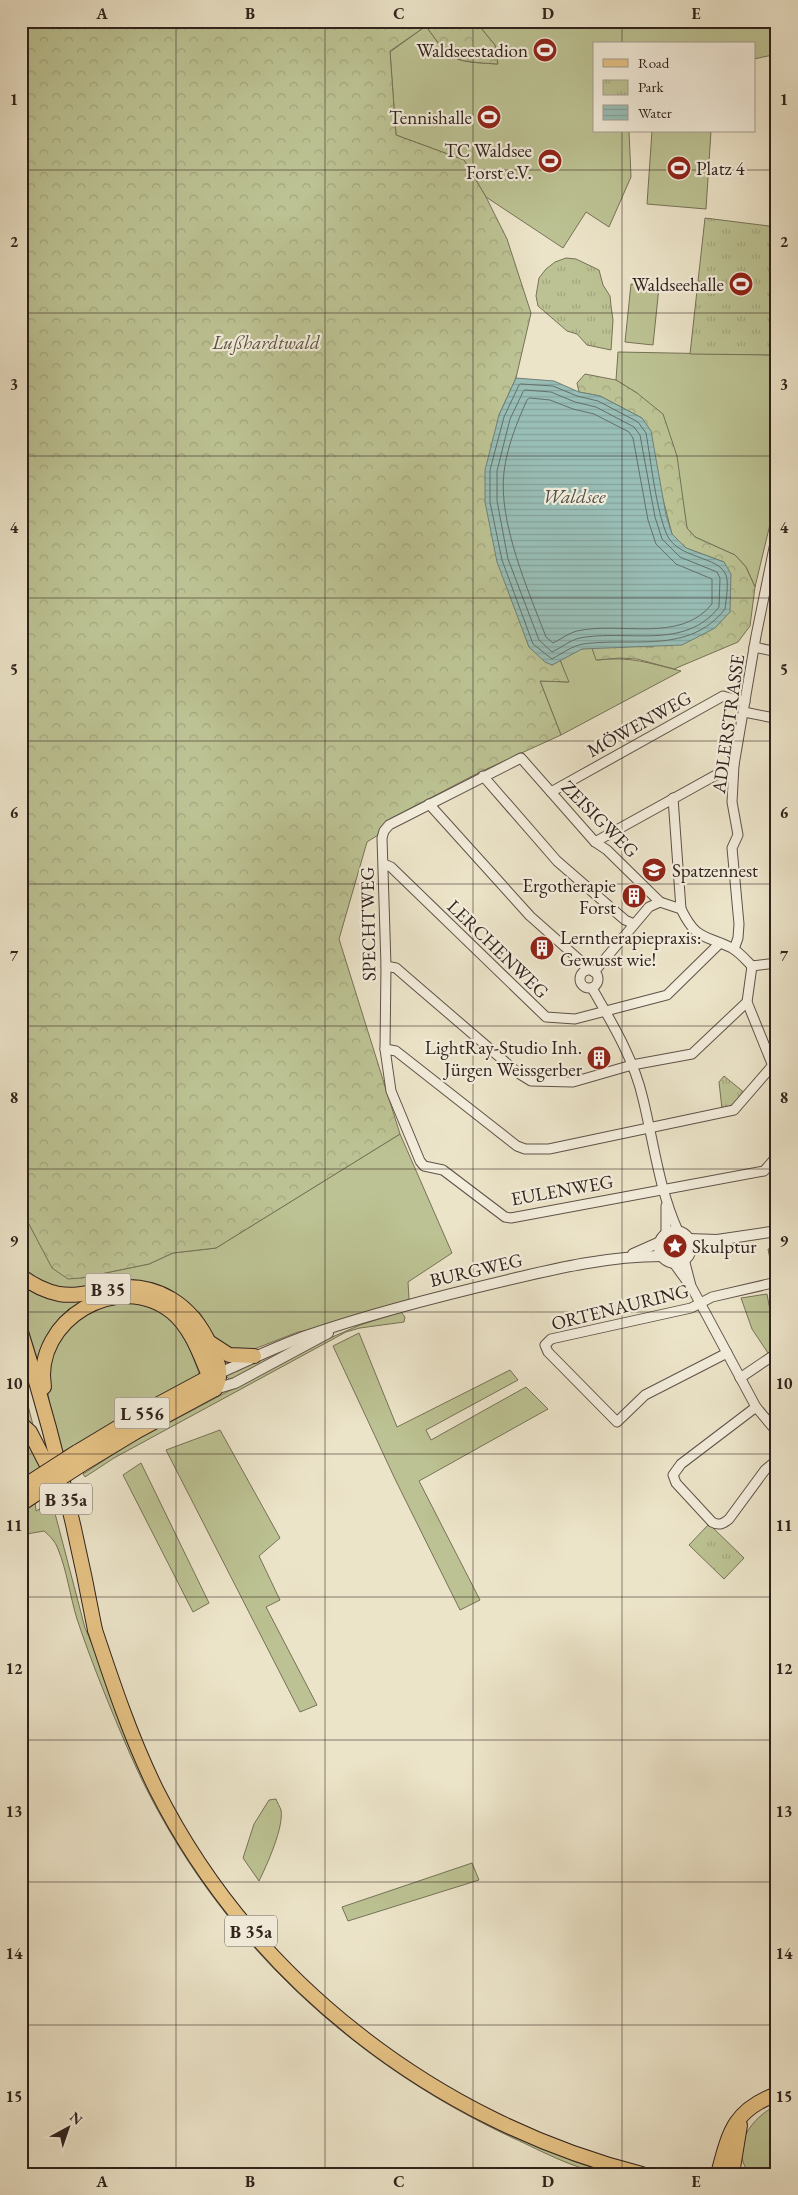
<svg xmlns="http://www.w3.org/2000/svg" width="798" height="2195" font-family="'EB Garamond',serif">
<defs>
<pattern id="forest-crowns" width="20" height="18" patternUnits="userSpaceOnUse" patternTransform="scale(1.25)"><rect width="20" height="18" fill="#bcc293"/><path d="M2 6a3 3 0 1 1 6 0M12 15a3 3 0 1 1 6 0" fill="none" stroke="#a2a67e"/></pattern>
<pattern id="park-tufts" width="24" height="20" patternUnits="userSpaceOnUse" patternTransform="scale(1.25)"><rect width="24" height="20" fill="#bcc293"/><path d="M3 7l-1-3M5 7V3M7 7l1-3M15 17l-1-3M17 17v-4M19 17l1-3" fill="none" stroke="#a2a67e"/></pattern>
<pattern id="water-rules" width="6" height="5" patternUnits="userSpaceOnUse" patternTransform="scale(1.25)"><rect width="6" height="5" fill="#99beb6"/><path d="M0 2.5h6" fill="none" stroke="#84a39c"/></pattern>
</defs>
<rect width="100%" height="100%" fill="#ece4c9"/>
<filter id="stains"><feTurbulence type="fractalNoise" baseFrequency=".004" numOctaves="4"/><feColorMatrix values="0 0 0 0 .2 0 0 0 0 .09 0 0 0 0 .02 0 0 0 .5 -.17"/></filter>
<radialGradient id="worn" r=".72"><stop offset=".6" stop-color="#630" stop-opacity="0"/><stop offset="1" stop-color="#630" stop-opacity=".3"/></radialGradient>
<g fill="#bcc293" stroke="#767258">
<path d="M475 21H777V54L754 59V44H594V131H629L631 177 609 227 586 212 563 248 486 197 464 160 396 135 390 52 426 26C452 63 452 61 497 64L495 45Z"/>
<path d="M652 131H711L706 209 647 204Z"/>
<path d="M631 284 659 287 653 345 625 342Z"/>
<path d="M618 352 777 355 776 479 772 516 755 587 746 567 735 555 695 537 687 528 682 498 637 393 616 380Z"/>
<path d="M592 648 597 660C630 656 649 663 681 671L561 735 540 681 568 682 560 660 581 649Z"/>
<path d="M400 1134 452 1253 408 1282 409 1299 401 1303 326 1327 298 1332 244 1353 219 1344 200 1313 169 1290 157 1285 91 1289 54 1288 21 1270V1209L48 1259 81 1278 149 1264 173 1253 216 1248Z"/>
<path d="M672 1237 680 1239 684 1244V1250L678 1256 671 1255 666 1251 665 1245Z"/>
<path d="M777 1247V1278L774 1279 768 1249Z"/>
<path d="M21 1283 116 1294 174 1308 96 1299 38 1361 21 1309Z"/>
<path d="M767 1294 772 1321 777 1319V1347L768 1353 752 1329 741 1298Z"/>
<path d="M140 1302 166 1312 185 1336 199 1373 196 1378 62 1452 49 1401 46 1375 63 1329 100 1305Z"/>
<path d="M401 1312 405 1317 404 1322 360 1328 346 1332 114 1458 85 1477 83 1474 129 1444 323 1341 360 1325Z"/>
<path d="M359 1333 397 1427 510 1370 518 1380 426 1430 431 1440 526 1387 548 1409 419 1481 480 1600 460 1610 395 1479 333 1346Z"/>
<path d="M314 1337 238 1378 230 1380 226 1376 227 1374Z"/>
<path d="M21 1378 34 1429 21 1418Z"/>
<path d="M21 1429 38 1453 41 1469 21 1485Z"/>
<path d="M220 1430 280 1538 259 1556 280 1600 266 1607 317 1705 300 1712 166 1450Z"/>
<path d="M141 1463 209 1603 193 1612 123 1475Z"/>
<path d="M35 1501 36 1511 52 1502 85 1628 179 1840 349 2034 569 2158 615 2174C582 2174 542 2151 513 2138 343 2059 206 1927 130 1754 111 1710 92 1664 77 1619 70 1596 67 1571 58 1549 55 1541 50 1536 44 1531L21 1535V1509Z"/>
<path d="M276 1799C277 1802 280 1807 281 1810 284 1827 267 1865 259 1881L243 1858 254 1824 269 1800Z"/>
<path d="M472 1863 479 1880 348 1921 342 1907Z"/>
<path d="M777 2105V2174H750C728 2148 752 2117 777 2105Z"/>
</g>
<g fill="url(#forest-crowns)" stroke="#767258">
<path d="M21 21H475L495 45 498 64C453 61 452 63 426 26L390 51 396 135 464 160 486 197 507 239 531 313 516 378 499 415 518 613 529 647 552 665 560 660 569 682 540 681 561 735 480 772 388 820 378 835 367 842 339 939 400 1134 216 1248 173 1253 149 1264 81 1278 68 1279 52 1268 21 1209Z"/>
<path d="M585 374 616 380 637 393 663 414 677 456 687 528 695 537 735 555 746 567 755 587 750 626 738 642 674 669 637 659 620 658 596 660 592 648 628 646 653 647 724 562 686 548 672 534 642 418 600 396 579 392 577 383Z"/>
</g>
<g fill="url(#park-tufts)" stroke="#767258">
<path d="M705 218 777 227V355L690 354Z"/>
<path d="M566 258 576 259 599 270 603 285 610 296 611 306 613 320 611 350 587 345 577 334 567 331 538 306 536 296 539 278 546 269 555 262Z"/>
<path d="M724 1076 746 1094 733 1108 722 1109 719 1082Z"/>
<path d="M709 1524 744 1558 724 1579 689 1545Z"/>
</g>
<path fill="url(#water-rules)" stroke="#6f8079" d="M516 378 554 381 579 392 600 396 642 418 651 431 666 515 672 534 686 548 724 562 731 574 730 612 715 628 682 645 582 649 552 665 545 662 529 647 497 562 485 502V470L499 415Z"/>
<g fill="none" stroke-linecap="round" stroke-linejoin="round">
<g stroke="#64706a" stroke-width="1">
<path d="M521 384 553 386 577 396 598 401 638 422 646 433C651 461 656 510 667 535 678 559 719 556 726 575 729 584 726 600 725 609 689 655 633 637 583 644 572 646 561 654 552 659L533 644 502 560 490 502V470L504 417 519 385Z"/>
<path d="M525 390 551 392 575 402 596 407 634 427 640 435 655 517 662 539 680 557 717 572 720 578 719 607C685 651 627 629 580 638 570 640 561 648 552 652L539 640 508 559 497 501V471L510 419 523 392Z"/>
<path d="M530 398 550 400 573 409 594 414 629 432 633 438 648 520 656 544 676 564 712 579V604C680 644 620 621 577 631 569 633 561 639 553 643L546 637C528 590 498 522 504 472 507 447 517 422 527 400Z"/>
</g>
<defs>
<g id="minor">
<path d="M754 647 777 652"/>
<path d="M744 712 774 718"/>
<path d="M483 776 557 861 625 920 634 924"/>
<path d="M551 792 723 696 745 702"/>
<path d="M673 798 681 909"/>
<path d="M429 804 530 916 583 963 586 970"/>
<path d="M595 842 734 765"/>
<path d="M384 864 391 867 546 1017 575 1019 667 995 720 943"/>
<path d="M734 949 738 938 739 924 732 848 738 835 732 802 734 765 756 636 777 533"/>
<path d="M386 966 396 968 411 981 518 1073 531 1081 573 1082 632 1065 692 1054 747 1002"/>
<path d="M752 966C746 960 739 952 732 948 703 934 697 941 681 909L660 902 607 850 595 842 521 758 389 825 384 831 382 838 386 966 385 1049 391 1091 420 1161 424 1166 443 1170 505 1217 511 1218 764 1171 777 1156"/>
<path d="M752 966 747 1002 777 1076"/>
<path d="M752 966 777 963"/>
<circle cx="589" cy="979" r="9"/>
<path d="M594 972 649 907 660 902"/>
<path d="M592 988C612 1023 634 1059 643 1099 654 1144 659 1189 678 1231"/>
<path d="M385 1049 396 1051 517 1146 525 1149H549L734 1110 773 1065"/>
<path d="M666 1234V1206"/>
<path d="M684 1259 691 1286 756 1407 777 1432"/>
<path d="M673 1262 689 1284"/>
<path d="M727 1353 645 1395 617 1422 548 1352 545 1345 551 1339 691 1308 712 1297 777 1282"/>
<path d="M740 1378 777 1353"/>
<path d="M756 1407 681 1464 673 1475 676 1483 712 1522C719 1526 723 1524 729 1519L765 1470 777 1460"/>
</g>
<g id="tertiary">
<circle cx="675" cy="1247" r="16"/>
<path d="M688 1239 717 1240 777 1231"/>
<path d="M633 1254 660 1242"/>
<path d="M215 1375C245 1362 275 1347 306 1336 372 1313 440 1296 508 1280 558 1268 610 1256 662 1256"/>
<path d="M215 1389 235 1383 328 1333"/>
</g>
<g id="primary">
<path d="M77 1452 142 1413 209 1377"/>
<path d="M81 1465 139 1430 215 1389"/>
<path d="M21 1488 32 1481"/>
<path d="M21 1504 36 1494"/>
<path d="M95 1630C113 1684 131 1738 156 1789 252 1980 436 2122 642 2174"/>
<path d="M718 2174C729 2133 733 2110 777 2094"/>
<path d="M732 2174 740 2125"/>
</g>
<g id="trunk">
<path d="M21 1276C33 1285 45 1291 59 1294 78 1297 95 1291 113 1288 158 1282 192 1305 210 1345 217 1360 224 1373 215 1389"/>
<path d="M21 1332C52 1430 76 1529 95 1630"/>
<path d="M209 1342 229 1355 254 1356"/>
<path d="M44 1387C33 1320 119 1269 172 1312 194 1330 203 1364 215 1389"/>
<path d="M21 1424 30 1432 49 1469"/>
</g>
</defs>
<use href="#minor" stroke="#5f5248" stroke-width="11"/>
<use href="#tertiary" stroke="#5f5248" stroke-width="12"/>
<use href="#primary" stroke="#30221d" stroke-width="16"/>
<use href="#trunk" stroke="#30221d" stroke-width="16"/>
<use href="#minor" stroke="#f3eddc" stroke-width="9"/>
<use href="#tertiary" stroke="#f3eddc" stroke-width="10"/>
<use href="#primary" stroke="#e6c284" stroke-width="14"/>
<use href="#trunk" stroke="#e6c284" stroke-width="14"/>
<defs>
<g id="primary-bridge">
<path d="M32 1481 77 1452"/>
<path d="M36 1494 81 1465"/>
</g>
</defs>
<use href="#primary-bridge" stroke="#30221d" stroke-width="16" stroke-linecap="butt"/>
<use href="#primary-bridge" stroke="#e6c284" stroke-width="14"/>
</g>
<path fill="none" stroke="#30221d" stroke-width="1" stroke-opacity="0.55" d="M176 21V2174M325 21V2174M473 21V2174M622 21V44M622 131V2174M21 170H777M21 313H777M21 456H777M21 598H777M21 741H777M21 884H777M21 1026H777M21 1169H777M21 1312H777M21 1454H777M21 1597H777M21 1740H777M21 1882H777M21 2025H777"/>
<defs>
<symbol id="stadium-disc" viewBox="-11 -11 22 22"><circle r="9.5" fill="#8f2418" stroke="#f3eddc"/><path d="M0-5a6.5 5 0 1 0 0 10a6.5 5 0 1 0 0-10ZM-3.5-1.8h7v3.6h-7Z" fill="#fff"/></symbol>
<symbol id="school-disc" viewBox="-11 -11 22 22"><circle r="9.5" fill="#8f2418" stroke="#f3eddc"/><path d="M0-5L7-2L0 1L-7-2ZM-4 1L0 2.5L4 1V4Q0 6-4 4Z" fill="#fff"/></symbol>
<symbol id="building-disc" viewBox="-11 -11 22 22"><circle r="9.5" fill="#8f2418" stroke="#f3eddc"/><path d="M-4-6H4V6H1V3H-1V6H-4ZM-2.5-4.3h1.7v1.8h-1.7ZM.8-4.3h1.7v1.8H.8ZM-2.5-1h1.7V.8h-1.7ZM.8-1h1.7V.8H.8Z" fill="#fff"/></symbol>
<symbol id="sight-disc" viewBox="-11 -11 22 22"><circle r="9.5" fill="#8f2418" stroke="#f3eddc"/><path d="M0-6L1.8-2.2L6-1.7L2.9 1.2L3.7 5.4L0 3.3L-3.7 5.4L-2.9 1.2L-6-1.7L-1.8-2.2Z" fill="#fff"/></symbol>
</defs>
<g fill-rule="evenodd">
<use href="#stadium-disc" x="531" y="36" width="28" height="28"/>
<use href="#stadium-disc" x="475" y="103" width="28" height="28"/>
<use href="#stadium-disc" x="536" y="147" width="28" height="28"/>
<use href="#stadium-disc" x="665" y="154" width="28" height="28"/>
<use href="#stadium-disc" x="727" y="270" width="28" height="28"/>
<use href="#school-disc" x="640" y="856" width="28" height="28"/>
<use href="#building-disc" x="620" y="882" width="28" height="28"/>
<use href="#building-disc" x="528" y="934" width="28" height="28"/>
<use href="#building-disc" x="585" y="1044" width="28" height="28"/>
<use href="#sight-disc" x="661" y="1232" width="28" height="28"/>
</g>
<g text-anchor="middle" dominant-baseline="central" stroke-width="4.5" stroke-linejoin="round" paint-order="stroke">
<g fill="#f3eddc" stroke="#6a5f56" stroke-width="1">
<rect x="85.5" y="1273.5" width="45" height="31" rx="4"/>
<rect x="114.5" y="1397.5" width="55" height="31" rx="4"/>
<rect x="40" y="1483.5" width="52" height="31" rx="4"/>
<rect x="225" y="1915.5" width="52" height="31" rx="4"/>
</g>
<g font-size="18" font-weight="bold" fill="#30221d">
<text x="108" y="1289">B 35</text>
<text x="142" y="1413">L 556</text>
<text x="66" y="1499">B 35a</text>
<text x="251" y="1931">B 35a</text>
</g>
<g font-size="19" fill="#30221d" stroke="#f3eddc" text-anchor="end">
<text x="528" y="50">Waldseestadion</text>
<text x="472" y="117">Tennishalle</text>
<text x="532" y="150">TC Waldsee<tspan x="532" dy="22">Forst e.V.</tspan></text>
<text x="696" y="168" text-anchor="start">Platz 4</text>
<text x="724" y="284">Waldseehalle</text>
<text x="672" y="870" text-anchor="start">Spatzennest</text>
<text x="616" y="885">Ergotherapie<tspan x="616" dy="22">Forst</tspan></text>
<text x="560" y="937" text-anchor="start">Lerntherapiepraxis:<tspan x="560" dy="22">Gewusst wie!</tspan></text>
<text x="582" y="1047">LightRay-Studio Inh.<tspan x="582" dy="22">Jürgen Weissgerber</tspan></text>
<text x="692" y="1246" text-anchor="start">Skulptur</text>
</g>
<g font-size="19" font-style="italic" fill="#5a5240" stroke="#f3eddc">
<text x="266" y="342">Lußhardtwald</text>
</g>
<g font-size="19" fill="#30221d" stroke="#f3eddc">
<text transform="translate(639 724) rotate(-29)">MÖWENWEG</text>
<text transform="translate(728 724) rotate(-82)">ADLERSTRASSE</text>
<text transform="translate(600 819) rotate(45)">ZEISIGWEG</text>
<text transform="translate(368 924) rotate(-91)">SPECHTWEG</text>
<text transform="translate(498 949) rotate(44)">LERCHENWEG</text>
<text transform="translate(562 1190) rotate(-10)">EULENWEG</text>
<text transform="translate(476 1270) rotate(-13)">BURGWEG</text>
<text transform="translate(620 1307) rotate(-14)">ORTENAURING</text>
</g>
<g font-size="20" font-style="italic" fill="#50514b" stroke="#f3eddc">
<text x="574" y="496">Waldsee</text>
</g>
</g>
<rect width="798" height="2195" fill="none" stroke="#ece4c9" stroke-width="55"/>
<rect x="593" y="42" width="162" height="90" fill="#f3eddc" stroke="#a59c90"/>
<rect x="603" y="59" width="25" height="8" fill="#e6c284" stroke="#a59c90"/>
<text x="638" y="68" font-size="15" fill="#30221d">Road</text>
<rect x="603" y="80" width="25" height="15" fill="url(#park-tufts)" stroke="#a59c90"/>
<text x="638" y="92" font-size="15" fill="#30221d">Park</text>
<rect x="603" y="105" width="25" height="15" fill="url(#water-rules)" stroke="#a59c90"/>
<text x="638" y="118" font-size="15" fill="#30221d">Water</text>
<g transform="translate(68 2128) rotate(40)" stroke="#f3eddc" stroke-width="4" paint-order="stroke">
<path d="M0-4L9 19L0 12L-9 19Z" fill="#30221d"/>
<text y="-8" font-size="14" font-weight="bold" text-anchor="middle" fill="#30221d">N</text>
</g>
<rect x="28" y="28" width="742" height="2140" fill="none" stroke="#30221d" stroke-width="2"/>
<g font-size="16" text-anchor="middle" font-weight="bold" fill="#30221d">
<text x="102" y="19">A</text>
<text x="250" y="19">B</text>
<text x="399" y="19">C</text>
<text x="548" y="19">D</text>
<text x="696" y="19">E</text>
<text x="14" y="105">1</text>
<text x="784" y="105">1</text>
<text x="14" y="247">2</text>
<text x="784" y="247">2</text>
<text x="14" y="390">3</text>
<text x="784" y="390">3</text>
<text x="14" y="533">4</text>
<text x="784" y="533">4</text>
<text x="14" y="675">5</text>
<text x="784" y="675">5</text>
<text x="14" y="818">6</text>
<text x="784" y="818">6</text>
<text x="14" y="961">7</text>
<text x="784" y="961">7</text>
<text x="14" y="1103">8</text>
<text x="784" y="1103">8</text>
<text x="14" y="1246">9</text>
<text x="784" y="1246">9</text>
<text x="14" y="1389">10</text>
<text x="784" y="1389">10</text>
<text x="14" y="1531">11</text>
<text x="784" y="1531">11</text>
<text x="14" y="1674">12</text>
<text x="784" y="1674">12</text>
<text x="14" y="1817">13</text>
<text x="784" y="1817">13</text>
<text x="14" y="1959">14</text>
<text x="784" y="1959">14</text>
<text x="14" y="2102">15</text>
<text x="784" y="2102">15</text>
<text x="102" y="2187">A</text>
<text x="250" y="2187">B</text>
<text x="399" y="2187">C</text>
<text x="548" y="2187">D</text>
<text x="696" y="2187">E</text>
</g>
<rect width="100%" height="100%" filter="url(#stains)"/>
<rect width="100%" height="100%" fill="url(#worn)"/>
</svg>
